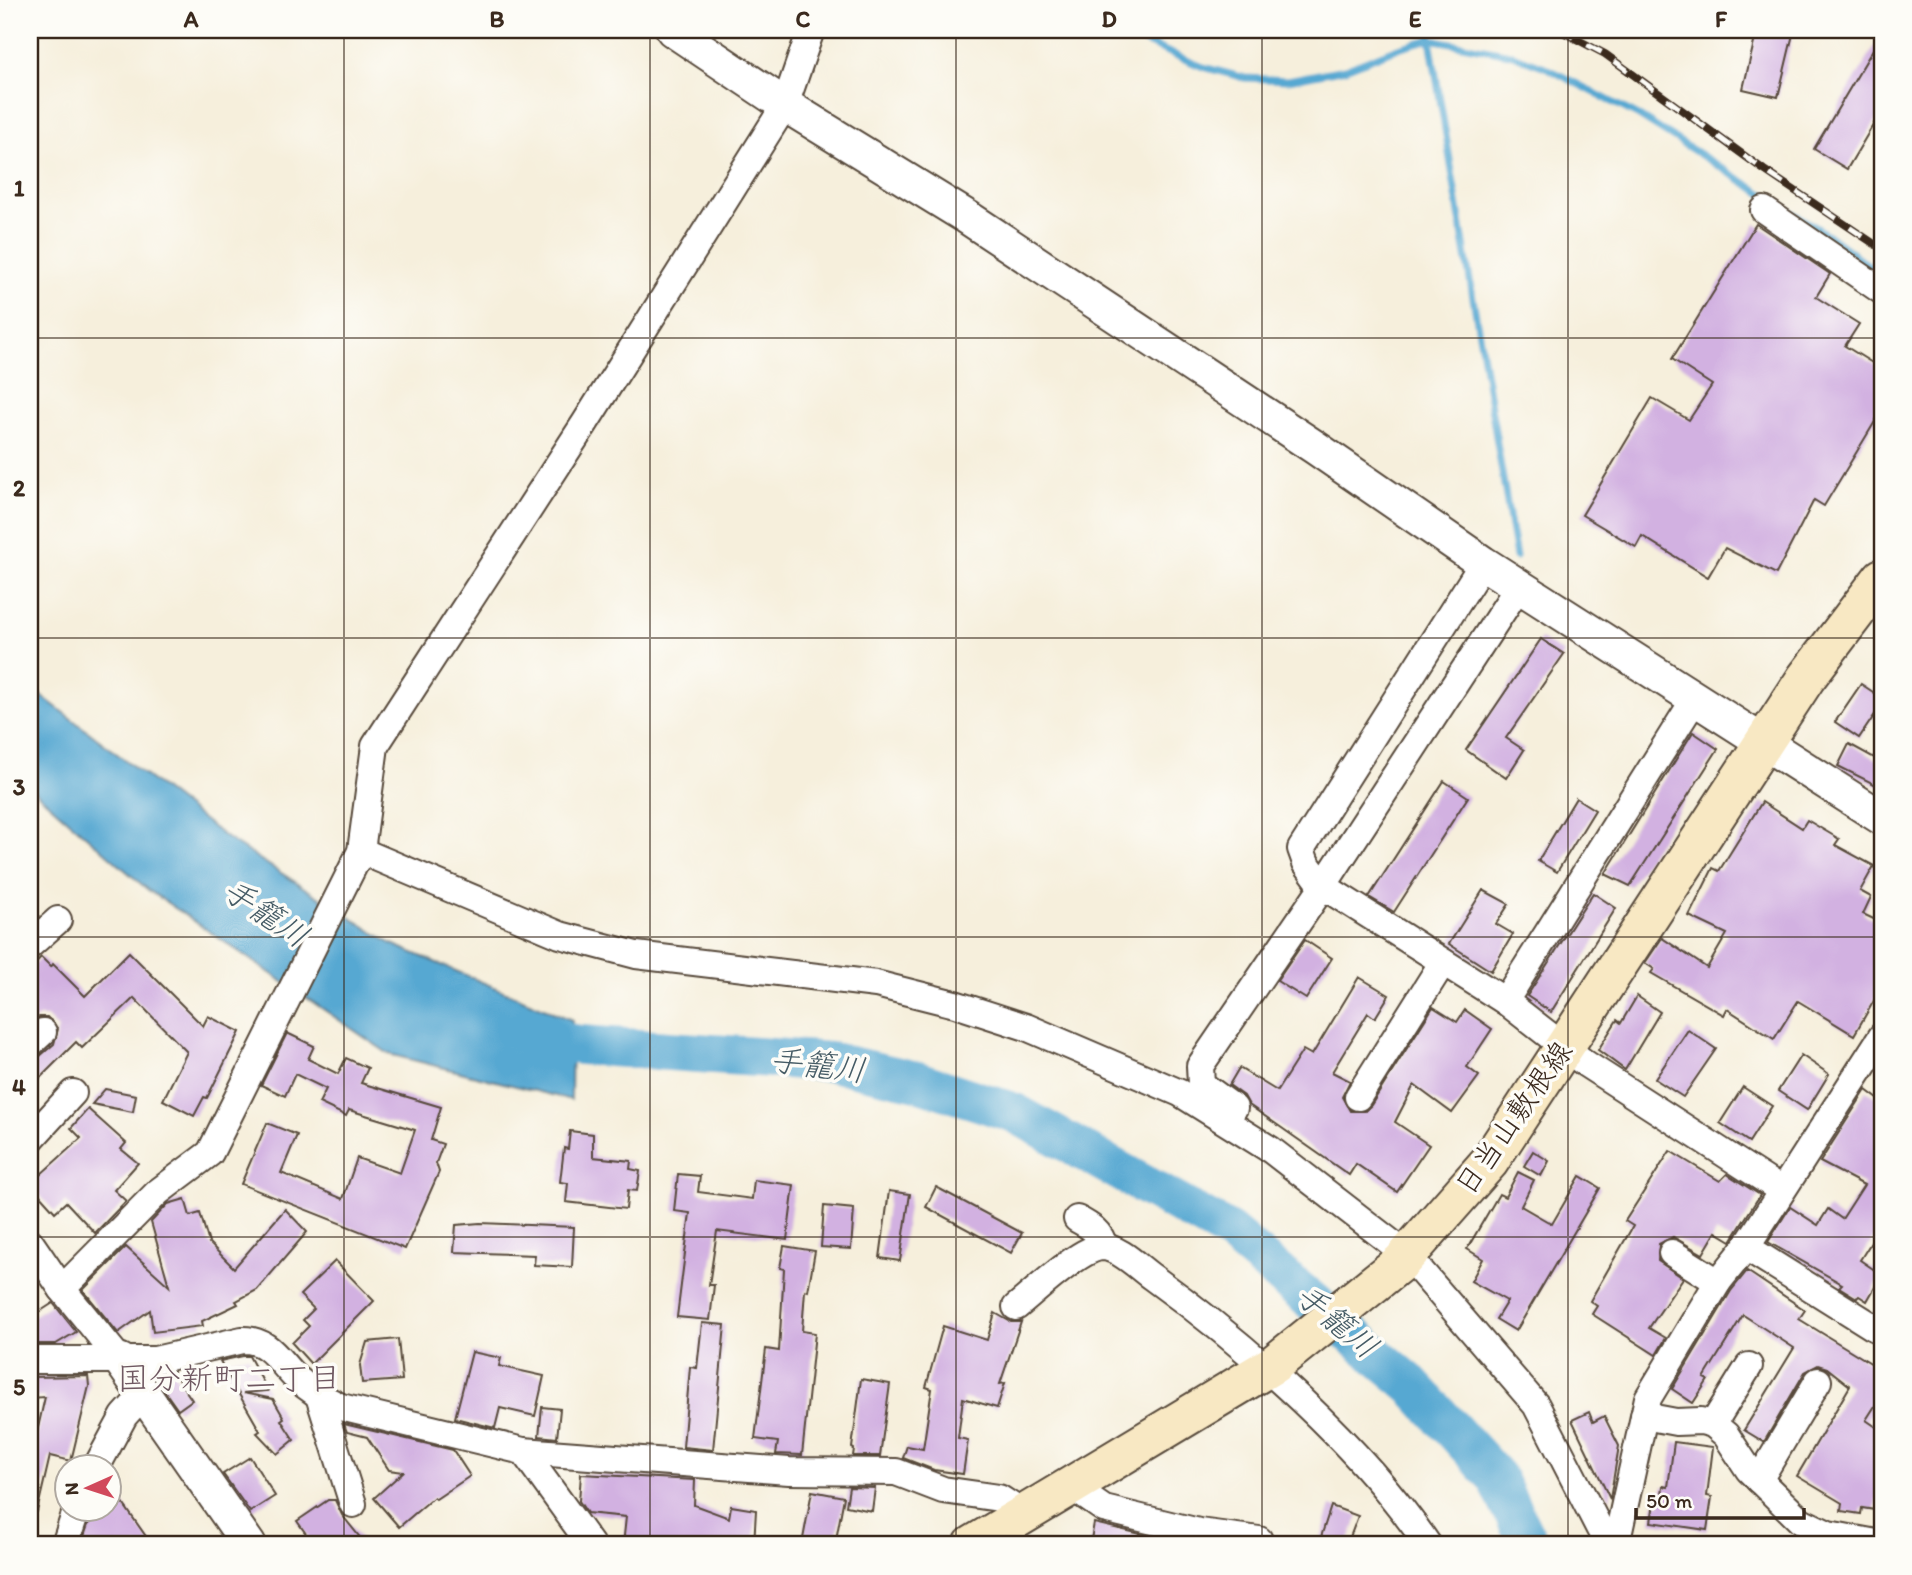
<svg xmlns="http://www.w3.org/2000/svg" width="1912" height="1575" font-family="Itim,'Klee One',sans-serif">
<rect width="100%" height="100%" fill="#fdfcf7"/>
<filter id="ink" filterUnits="userSpaceOnUse"><feTurbulence type="fractalNoise" baseFrequency=".0143" numOctaves="2"/><feDisplacementMap in="SourceGraphic" scale="14" xChannelSelector="R" yChannelSelector="G"/><feConvolveMatrix kernelMatrix="1 2 1 2 8 2 1 2 1" color-interpolation-filters="sRGB"/></filter>
<filter id="wash" filterUnits="userSpaceOnUse"><feTurbulence type="fractalNoise" baseFrequency=".00686" numOctaves="4" result="noise"/><feDisplacementMap in="SourceGraphic" scale="28" xChannelSelector="R" yChannelSelector="G"/><feGaussianBlur stdDeviation="1.57" result="paint"/><feColorMatrix in="noise" values="0 0 0 0 0 0 0 0 0 0 0 0 0 0 0 0 0 1.4 0 .05"/><feComposite in="paint" operator="in"/></filter>
<g filter="url(#wash)">
<rect width="100%" height="100%" fill="#f6efdc"/>
<path fill="#57a8d2" stroke="#496978" stroke-width="2" d="M30 687 228 839 392 944 572 1020 571 1100 389 1054 147 889 30 787Z"/>
<g fill="none" stroke-linecap="round" stroke-linejoin="round">
<g stroke="#57a8d2" stroke-width="7">
<path d="M1116 30 1203 67 1245 78 1288 80 1345 69 1398 48 1430 39 1510 54 1545 67 1639 116 1828 235 1879 273"/>
<path d="M1431 30 1430 39 1516 557"/>
</g>
<path stroke="#57a8d2" stroke-width="40" d="M517 1036 581 1045 832 1062 917 1081 1015 1113 1229 1232 1411 1384 1496 1477 1529 1545"/>
</g>
<g id="blocks">
<g fill="#d2b1e1">
<path d="M1757 30H1794L1778 97 1743 89Z"/>
<path d="M1882 34V110L1847 169 1814 149Z"/>
<path d="M1756 224 1830 274 1816 297 1859 324 1845 346 1882 369V410L1824 506 1814 500 1776 574 1725 548 1708 577 1642 536 1636 547 1582 515 1652 398 1689 420 1712 385 1672 359Z"/>
<path d="M1541 639 1564 654 1506 738 1524 750 1506 778 1466 750Z"/>
<path d="M1861 684 1882 698V704L1859 738 1835 722Z"/>
<path d="M1693 732 1718 749 1630 886 1605 874Z"/>
<path d="M1849 744 1882 762V788L1838 766Z"/>
<path d="M1444 781 1468 797 1394 912 1369 897Z"/>
<path d="M1576 798 1595 810 1557 872 1538 861Z"/>
<path d="M1762 802 1802 828 1807 820 1839 839 1835 845 1874 866 1860 891 1871 897 1863 914 1882 923V987L1854 1035 1798 1001 1774 1039 1727 1009 1724 1015 1651 973 1654 969 1645 963 1662 938 1707 968 1727 934 1689 916 1713 868 1719 871Z"/>
<path d="M1483 890 1509 904 1496 924 1513 934 1491 971 1449 944Z"/>
<path d="M1593 893 1616 908 1551 1012 1527 996Z"/>
<path d="M1305 940 1332 958 1306 999 1277 981Z"/>
<path d="M129 952 203 1026 208 1016 240 1032 207 1098 204 1097 194 1116 163 1100 187 1052 134 998 82 1048 76 1042 30 1088V1059L40 1056 54 1044 58 1029 47 1017H39L30 1023V969L41 957 51 967 53 964 85 996Z"/>
<path d="M1359 977 1389 995 1375 1018 1368 1013 1332 1072 1350 1081 1342 1097 1350 1111H1365L1371 1105 1433 1007 1457 1022 1465 1010 1492 1029 1467 1067 1479 1076 1452 1113 1414 1085 1395 1122 1429 1145 1397 1192 1356 1164 1349 1175 1249 1105 1244 1096 1229 1085 1239 1068 1277 1091 1303 1050 1312 1055Z"/>
<path d="M1637 996 1660 1012 1625 1070 1598 1050 1617 1020 1621 1023Z"/>
<path d="M1688 1030 1716 1049 1683 1097 1655 1079Z"/>
<path d="M287 1033 314 1046 308 1059 338 1074 346 1058 368 1068 361 1083 441 1107 431 1140 443 1144 436 1163 439 1172 405 1249 241 1184 267 1123 297 1135 281 1173 343 1199 357 1158 400 1173 415 1130 349 1110 346 1116 319 1103 326 1089 295 1074 285 1096 261 1085Z"/>
<path d="M1801 1055 1829 1074 1807 1110 1778 1091Z"/>
<path d="M1743 1087 1772 1106 1749 1142 1720 1123Z"/>
<path d="M105 1089 136 1095 133 1112 92 1104Z"/>
<path d="M1866 1090 1882 1102V1156L1879 1161 1882 1157V1195L1878 1193 1874 1201 1882 1206V1225L1860 1260 1882 1275 1867 1301 1859 1296 1857 1298 1839 1287 1842 1284 1768 1242 1790 1207 1818 1225 1828 1209 1842 1219 1864 1185 1820 1162Z"/>
<path d="M88 1109 126 1143 121 1149 138 1163 114 1190 126 1201 95 1233 66 1202 55 1212 30 1184 81 1138 71 1128Z"/>
<path d="M570 1131 593 1134V1157L631 1161 630 1169 640 1171 637 1191 628 1190 626 1209 566 1202 568 1183 560 1182 564 1148 568 1149Z"/>
<path d="M1533 1151 1549 1161 1541 1176 1524 1166Z"/>
<path d="M1670 1151 1720 1181 1727 1174 1760 1195 1731 1241 1716 1232 1703 1254 1673 1237 1659 1244 1658 1261 1683 1278 1649 1328 1666 1338 1656 1355 1592 1314 1597 1306 1590 1301 1633 1226 1625 1221Z"/>
<path d="M1518 1172 1534 1180 1521 1206 1552 1224 1580 1176 1600 1188 1516 1331 1496 1319 1507 1301 1471 1281 1483 1259 1467 1249 1499 1194 1505 1197Z"/>
<path d="M678 1174 700 1176 698 1192 752 1199 754 1180 794 1185 787 1240 717 1231 709 1285H714L710 1320 677 1317 690 1213 674 1211Z"/>
<path d="M936 1187 1022 1233 1011 1253 926 1207Z"/>
<path d="M889 1191 910 1194 900 1261 880 1258Z"/>
<path d="M185 1199 190 1216 200 1213 209 1243 234 1268 285 1209 307 1232 257 1290 236 1301 238 1304 202 1321 203 1326 153 1332 150 1310 118 1333 83 1290 126 1247 169 1286 151 1222 168 1204Z"/>
<path d="M824 1206 854 1209 851 1249 821 1247Z"/>
<path d="M480 1223 574 1227 572 1267 534 1265 535 1255 454 1252 456 1225Z"/>
<path d="M784 1246 815 1251 808 1291 805 1290 802 1331 815 1333 802 1455 776 1454 778 1442 755 1439 766 1349 779 1351 784 1269 780 1268Z"/>
<path d="M335 1261 374 1301 311 1364 292 1343 309 1326 303 1320 314 1309 300 1295Z"/>
<path d="M1747 1271 1805 1310 1799 1319 1882 1370V1395L1866 1420 1882 1431V1460L1875 1510 1862 1508 1861 1514 1841 1511 1842 1503 1797 1476 1850 1386 1827 1368 1818 1365 1805 1372 1764 1442 1744 1430 1794 1348 1751 1320 1743 1315 1704 1378 1708 1380 1693 1403 1672 1389 1731 1291Z"/>
<path d="M53 1303 76 1332 56 1344H30V1318Z"/>
<path d="M995 1313 1011 1322H1021L1000 1384 1005 1383 997 1408 963 1398 958 1438 968 1440 963 1474 934 1470 903 1458 907 1446 923 1449 932 1389 926 1387 943 1326 987 1340Z"/>
<path d="M702 1323 725 1325 713 1450 683 1447 690 1367 697 1368Z"/>
<path d="M398 1339 402 1380 362 1383 360 1365 367 1342Z"/>
<path d="M472 1352 501 1358 499 1366 544 1376 535 1416 500 1408 495 1428 455 1418Z"/>
<path d="M243 1356H249L268 1391 243 1393 273 1399 284 1418 281 1420 294 1440 277 1454 257 1433 260 1431 220 1361Z"/>
<path d="M173 1372 192 1400 178 1410 154 1376Z"/>
<path d="M88 1376 89 1386 71 1461 50 1456 37 1512 30 1511V1463L45 1397 30 1398V1377Z"/>
<path d="M861 1379 890 1384 880 1456H853L854 1449 852 1448Z"/>
<path d="M542 1407 560 1409 557 1438 539 1436Z"/>
<path d="M1589 1412 1593 1422 1604 1416 1619 1446 1610 1499 1572 1420Z"/>
<path d="M344 1424 453 1450 470 1476 436 1499 434 1497 399 1527 374 1498 403 1472 389 1470 367 1437 347 1432Z"/>
<path d="M1674 1442 1713 1447 1707 1496 1712 1497 1707 1530 1651 1522 1654 1503 1661 1504 1663 1486 1668 1487Z"/>
<path d="M250 1457 275 1496 250 1512 223 1474Z"/>
<path d="M581 1474 695 1480 694 1505 729 1518 731 1506 756 1510 754 1545H623L626 1517 587 1513 579 1501Z"/>
<path d="M108 1482 152 1545H81L88 1525 97 1516 92 1508H108Z"/>
<path d="M849 1487 875 1488 872 1511 846 1506Z"/>
<path d="M812 1491 844 1497 835 1545 803 1539Z"/>
<path d="M328 1500H335L342 1515 366 1545H314L297 1521Z"/>
<path d="M1331 1506 1358 1516 1347 1545 1321 1537Z"/>
<path d="M1094 1523 1162 1539V1545H1090Z"/>
</g>
</g>
</g>
<g filter="url(#ink)">
<use href="#blocks" fill-opacity="0" stroke="#57483a" stroke-width="2"/>
<g fill="none" stroke-linecap="round" stroke-linejoin="round">
<defs>
<g id="minor">
<path d="M1764 210 1882 291"/>
<path d="M1483 563 1301 849 1306 863 1323 886 1505 1001 1586 1064 1781 1190"/>
<path d="M361 851 560 935 636 955 876 984 955 1004 1026 1027 1180 1093 1271 1150 1407 1255 1536 1405 1608 1545"/>
<path d="M30 945 58 920"/>
<path d="M1505 1001 1696 697"/>
<path d="M30 1044 43 1032"/>
<path d="M1358 1097 1443 962"/>
<path d="M1234 1108 1201 1084 1200 1066 1323 886 1519 586"/>
<path d="M30 1140 73 1093"/>
<path d="M1077 1219C1090 1226 1101 1232 1104 1247"/>
<path d="M30 1242 62 1289 120 1360"/>
<path d="M1746 1247 1875 1328"/>
<path d="M1672 1253 1718 1282"/>
<path d="M62 1289 158 1192 210 1153 361 851 375 746 585 423 785 105 811 30"/>
<path d="M1016 1307C1035 1292 1080 1248 1102 1247 1119 1247 1139 1268 1152 1277 1248 1346 1362 1447 1428 1545"/>
<path d="M30 1360H155L242 1340C268 1339 278 1360 294 1376 308 1389 324 1399 341 1407L523 1451 591 1545"/>
<path d="M319 1396 353 1504"/>
<path d="M1644 1416 1676 1422 1701 1421 1713 1424 1726 1435 1749 1470 1801 1521 1828 1534 1882 1544"/>
<path d="M1713 1424 1749 1366"/>
<path d="M523 1451 789 1471 896 1472 943 1490 999 1498 1024 1514"/>
<path d="M97 1466 124 1416 143 1395"/>
<path d="M1759 1480 1818 1381"/>
<path d="M1072 1487 1104 1509 1199 1532 1259 1540 1261 1545"/>
<path d="M1606 1539 1619 1531 1648 1398 1718 1282 1746 1247 1882 1036"/>
<path d="M65 1545 77 1508"/>
</g>
<g id="tertiary">
<path d="M673 30 785 105 967 217 1316 448 1483 563 1882 818"/>
<path d="M120 1360 249 1545"/>
</g>
<path id="secondary" d="M973 1545 1274 1364 1401 1262 1489 1162 1806 678 1882 578"/>
</defs>
<use href="#minor" stroke="#57483a" stroke-width="30"/>
<use href="#tertiary" stroke="#57483a" stroke-width="37"/>
<use href="#secondary" stroke="#57483a" stroke-width="42"/>
<use href="#minor" stroke="#fff" stroke-width="26"/>
<use href="#tertiary" stroke="#fff" stroke-width="33"/>
<use href="#secondary" stroke="#f8e8c3" stroke-width="38"/>
<defs>
<path id="rail" d="M1559 30 1605 54 1764 170 1882 249"/>
</defs>
<use href="#rail" stroke="#3b2a1e" stroke-width="8"/>
<use href="#rail" stroke="#fdfcf7" stroke-width="5" stroke-dasharray="16" stroke-linecap="butt"/>
</g>
</g>
<path fill="none" stroke="#3b2a1e" stroke-width="2" stroke-opacity="0.55" d="M344 30V1545M650 30V1545M956 30V1545M1262 30V1545M1568 30V1545M30 338H1882M30 638H1882M30 937H1882M30 1237H1882"/>
<g text-anchor="middle" dominant-baseline="central" stroke-width="7" stroke-linejoin="round" paint-order="stroke">
<g font-size="30" fill="#3b2a1e" stroke="#fdfcf7">
<text transform="translate(1513 1118) rotate(-55)">日当山敷根線</text>
</g>
<g font-size="32" font-style="italic" fill="#465c66" stroke="#fdfcf7">
<text transform="translate(266 913) rotate(34)">手籠川</text>
<text transform="translate(818 1065) rotate(7)">手籠川</text>
<text transform="translate(1337 1321) rotate(40)">手籠川</text>
</g>
<g font-size="32" fill="#705962" stroke="#fdfcf7">
<text x="229" y="1378">国分新町二丁目</text>
</g>
</g>
<rect width="1912" height="1575" fill="none" stroke="#fdfcf7" stroke-width="77"/>
<g transform="translate(88 1488) rotate(267)"><circle r="33" fill="#fdfcf7" stroke="#afa8a0" stroke-width="2"/>
<path d="M0-5L12 26L0 18L-12 26Z" fill="#d1495b"/>
<text y="-10" font-size="19" font-weight="bold" text-anchor="middle" fill="#3b2a1e">N</text>
</g>
<path d="M1636 1508v10h168v-10" fill="none" stroke="#3b2a1e" stroke-width="3.5"/>
<text x="1646" y="1508" font-size="21" fill="#3b2a1e" stroke="#fdfcf7" stroke-width="5" paint-order="stroke">50 m</text>
<rect x="38" y="38" width="1836" height="1498" fill="none" stroke="#3b2a1e" stroke-width="2.5"/>
<g font-size="23" text-anchor="middle" font-weight="bold" fill="#3b2a1e">
<text x="191" y="27">A</text>
<text x="497" y="27">B</text>
<text x="803" y="27">C</text>
<text x="1109" y="27">D</text>
<text x="1415" y="27">E</text>
<text x="1721" y="27">F</text>
<text x="19" y="196">1</text>
<text x="19" y="496">2</text>
<text x="19" y="795">3</text>
<text x="19" y="1095">4</text>
<text x="19" y="1395">5</text>
</g>
</svg>
